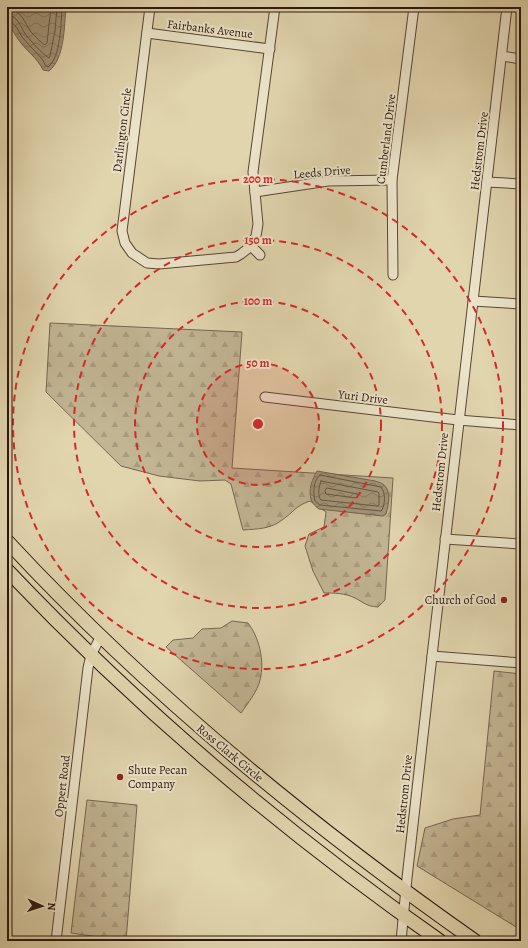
<svg xmlns="http://www.w3.org/2000/svg" width="528" height="948" font-family="Alegreya,serif">
<defs>
<pattern id="forest-firs" width="22" height="20" patternUnits="userSpaceOnUse"><rect width="22" height="20" fill="#c2b593"/><path d="M5 1l3.5 6h-7zM16 11l3.5 6h-7z" fill="#a79b7e"/></pattern>
<pattern id="water-waves" width="16" height="10" patternUnits="userSpaceOnUse"><rect width="16" height="10" fill="#a39478"/><path d="M0 5q4-4 8 0t8 0" fill="none" stroke="#857861"/></pattern>
</defs>
<rect width="100%" height="100%" fill="#e1d5ae"/>
<filter id="stains"><feTurbulence type="fractalNoise" baseFrequency=".005" numOctaves="4"/><feColorMatrix values="0 0 0 0 .2 0 0 0 0 .09 0 0 0 0 .02 0 0 0 .5 -.17"/></filter>
<radialGradient id="worn" r=".72"><stop offset=".6" stop-color="#630" stop-opacity="0"/><stop offset="1" stop-color="#630" stop-opacity=".3"/></radialGradient>
<g fill="url(#forest-firs)" stroke="#766650">
<path d="M50 323 242 332 232 468 393 478 385 600 378 607C365 606 365 603 355 598 345 593 334 593 324 593L313 571 305 546 309 534 324 527 326 512 310 501C295 506 294 512 282 520 271 529 257 529 243 530L231 484 225 480 200 481 159 476 121 466 46 392Z"/>
<path d="M232 621 248 623C259 637 265 661 260 680 257 692 248 703 241 713L166 647 173 640 193 638 202 629 221 628Z"/>
<path d="M494 671 521 674V930L417 866 425 828 453 819 480 815Z"/>
<path d="M87 800 137 805 126 941 71 933Z"/>
</g>
<g fill="url(#water-waves)" stroke="#73624e">
<path d="M7 7H66C64 26 65 58 49 71L43 70C37 57 25 50 18 39 13 32 13 30 7 23Z"/>
<path d="M317 471 375 481C378 482 382 483 384 485 392 492 388 506 386 514L383 516 319 509C305 500 310 483 317 471Z"/>
</g>
<g fill="none" stroke-linecap="round" stroke-linejoin="round">
<g stroke="#665543" stroke-width="1">
<path d="M7 9C22 10 24 22 31 32 35 36 40 42 45 45L47 43 51 7"/>
<path d="M7 15C19 16 20 27 26 35 32 42 41 53 49 58L50 56 55 31 57 7"/>
<path d="M7 20 11 21 17 28 22 37 42 59 46 66 48 67C61 57 61 22 62 7"/>
<path d="M320 475 381 487C386 494 385 503 382 510L381 511 320 505 315 501C313 492 313 481 320 475Z"/>
<path d="M321 481 378 492 379 493V505L377 506 321 500C317 496 319 486 321 481Z"/>
<path d="M327 488 357 494 358 496 356 498 326 494 325 491Z"/>
</g>
<defs>
<g id="minor">
<path d="M150 7 122 231 125 243 132 253 147 263 159 264 236 257 241 254 251 246 256 236 258 224 253 172 275 7"/>
<path d="M147 33 270 49"/>
<path d="M502 56 521 59"/>
<path d="M487 182 521 184"/>
<path d="M255 192 328 181 392 180"/>
<path d="M251 246 260 255"/>
<path d="M393 275 392 180 414 7"/>
<path d="M473 301 521 304"/>
<path d="M265 397 458 420 521 425"/>
<path d="M445 539 521 544"/>
<path d="M432 656 521 663"/>
<path d="M56 941 88 668 91 655 101 636"/>
<path d="M401 941 407 878 432 656 507 7"/>
</g>
<g id="highway">
<path d="M7 541C147 692 307 823 475 941"/>
<path d="M7 570C138 708 284 832 440 941"/>
</g>
</defs>
<use href="#minor" stroke="#584636" stroke-width="11"/>
<use href="#highway" stroke="#2a160e" stroke-width="15"/>
<use href="#minor" stroke="#ece4ca" stroke-width="9"/>
<use href="#highway" stroke="#e1d5ae" stroke-width="13"/>
</g>
<circle cx="258" cy="424" r="61" fill="#d62828" fill-opacity=".12"/>
<g fill="none" stroke="#d62828" stroke-width="2" stroke-dasharray="7 5">
<circle cx="258" cy="424" r="61"/>
<circle cx="258" cy="424" r="123"/>
<circle cx="258" cy="424" r="184"/>
<circle cx="258" cy="424" r="245"/>
</g>
<g fill="#8f2418" stroke="#ece4ca" stroke-width="1.5">
<circle cx="504" cy="600" r="4"/>
<circle cx="120" cy="777" r="4"/>
</g>
<g text-anchor="middle" dominant-baseline="central" stroke-width="4" stroke-linejoin="round" paint-order="stroke">
<g font-size="12" fill="#2a160e" stroke="#ece4ca">
<text transform="translate(210 29) rotate(7)">Fairbanks Avenue</text>
<text transform="translate(122 130) rotate(-83)">Darlington Circle</text>
<text transform="translate(386 139) rotate(-83)">Cumberland Drive</text>
<text transform="translate(479 151) rotate(-83)">Hedstrom Drive</text>
<text transform="translate(322 172) rotate(-5)">Leeds Drive</text>
<text transform="translate(363 397) rotate(7)">Yuri Drive</text>
<text transform="translate(440 472) rotate(-84)">Hedstrom Drive</text>
<text transform="translate(230 753) rotate(40)">Ross Clark Circle</text>
<text transform="translate(62 786) rotate(-83)">Oppert Road</text>
<text transform="translate(404 794) rotate(-84)">Hedstrom Drive</text>
</g>
<g font-size="12" fill="#2a160e" stroke="#ece4ca" text-anchor="end">
<text x="496" y="600">Church of God</text>
<text x="128" y="770" text-anchor="start">Shute Pecan<tspan x="128" dy="14">Company</tspan></text>
</g>
</g>
<circle cx="258" cy="424" r="6" fill="#d62828" stroke="#ece4ca" stroke-width="2"/>
<g font-size="12" text-anchor="middle" font-weight="bold" fill="#d62828" stroke="#ece4ca" stroke-width="4" stroke-linejoin="round" paint-order="stroke">
<text x="258" y="183">200 m</text>
<text x="258" y="244">150 m</text>
<text x="258" y="305">100 m</text>
<text x="258" y="367">50 m</text>
</g>
<rect width="528" height="948" fill="none" stroke="#e1d5ae" stroke-width="24"/>
<rect x="8" y="8" width="512" height="932" fill="none" stroke="#2a160e" stroke-width="2"/>
<rect x="12" y="12" width="504" height="924" fill="none" stroke="#2a160e"/>
<g transform="translate(42 906) rotate(93)" stroke="#ece4ca" stroke-width="3" paint-order="stroke">
<path d="M0-3L7 15L0 10L-7 15Z" fill="#2a160e"/>
<text y="-6" font-size="11" font-weight="bold" text-anchor="middle" fill="#2a160e">N</text>
</g>
<rect width="100%" height="100%" filter="url(#stains)"/>
<rect width="100%" height="100%" fill="url(#worn)"/>
</svg>
